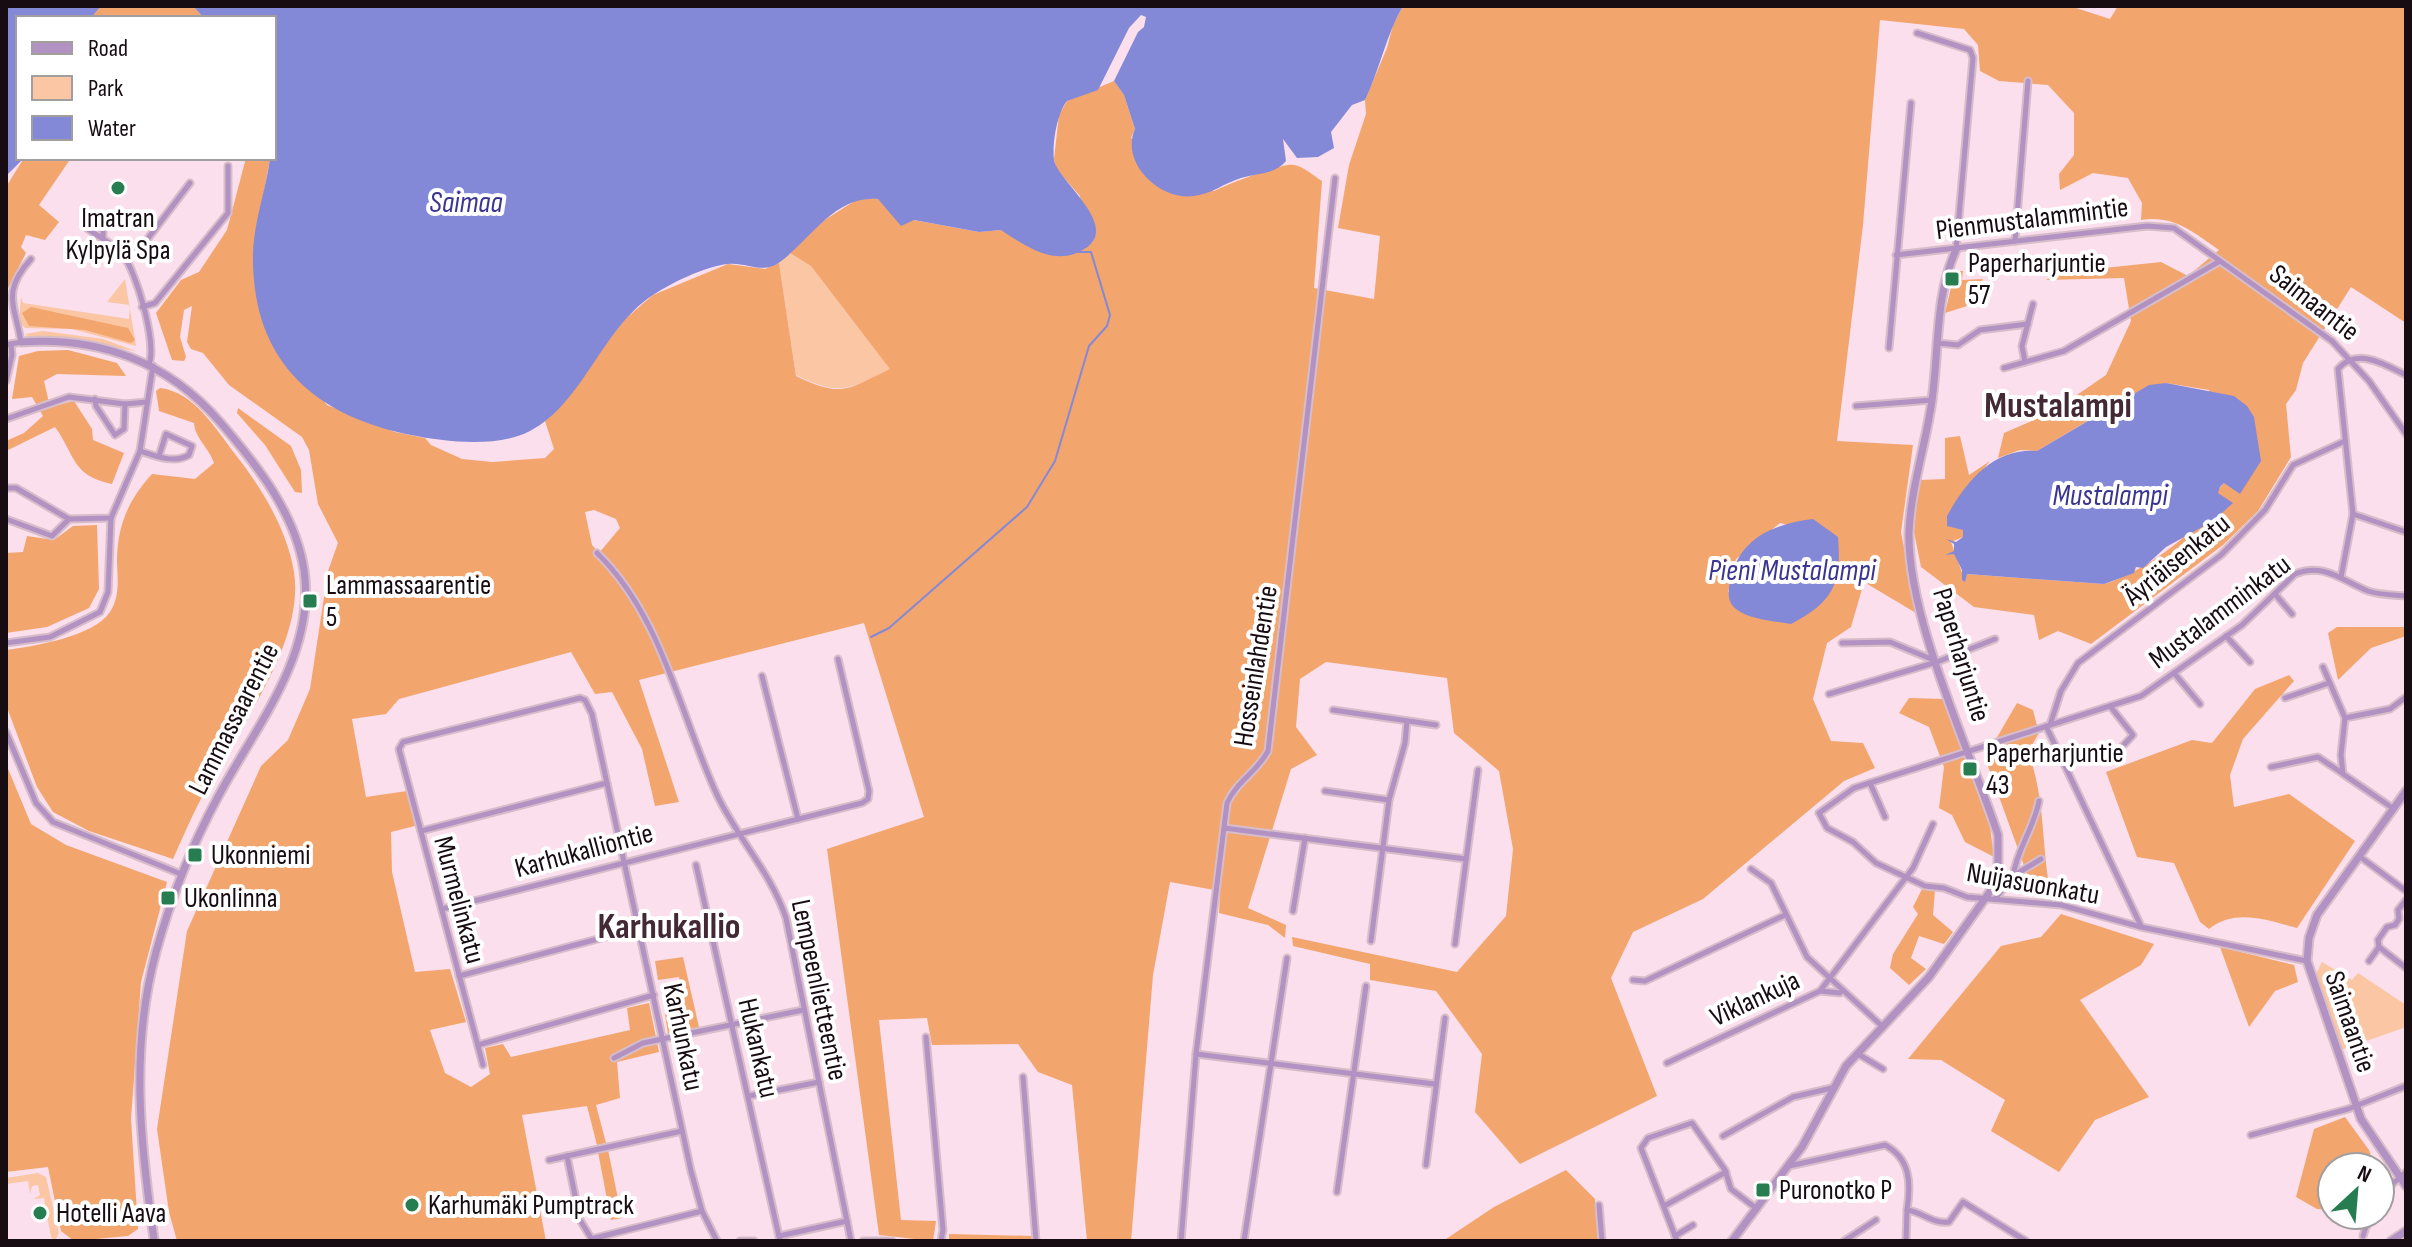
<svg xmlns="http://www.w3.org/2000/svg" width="2412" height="1247" font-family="'Sofia Sans Condensed',sans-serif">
<rect width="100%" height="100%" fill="#fbdfec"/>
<g fill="#fac6a3">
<path d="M790 253 811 266 891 369C848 389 841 397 796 375L779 263Z"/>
<path d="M124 273 136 346 72 329 25 328 19 322 21 297 23 303 129 319 130 305 107 302 125 279Z"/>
<path d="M43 331 103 339 138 352 80 339 29 338 25 334Z"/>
<path d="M2322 962 2352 980 2358 973 2406 1005V1027L2341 1050 2315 976Z"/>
<path d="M38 1173 46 1177 59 1233 55 1241 51 1237 44 1198 34 1199 40 1195 38 1185 32 1186 30 1194 28 1181 6 1184V1178Z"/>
</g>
<g fill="#f3a56e" fill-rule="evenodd">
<path d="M101 6H193L204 18H91Z"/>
<path d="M1403 6H2070L2110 19 2118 6H2406V323L2351 287 2303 363 2296 390 2286 404 2291 457 2258 511 2223 545 2091 644 2058 631 2039 640 2034 615 1974 607 1921 567 1914 532 1919 480 1945 479V438L1960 436 1969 475 1990 461 1947 516 1963 530V537L1951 542 1965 581 1966 574 2104 584C2133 575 2164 555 2186 535 2201 521 2210 498 2224 483L2209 390 2166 383 2101 413 2037 451 2020 450 1998 458 2004 433 2052 412 2106 375 2131 321 2124 278 2046 280 2057 273 2161 262 2188 276 2219 250C2193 232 2174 215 2141 220L2142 203 2128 178 2093 173 2060 190 2059 174 2074 155V113L2048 85 1999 81 1980 71 1978 45 1964 29 1880 20 1863 225 1837 441 1913 445 1901 532 1916 613 1864 582 1851 627 1827 643 1813 699 1831 741 1863 743 1875 768 1844 781 1703 899 1633 932 1611 978 1657 1096 1520 1164 1475 1112 1482 1054 1436 991 1370 980V964L1293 946 1292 937 1457 972 1506 916 1513 849 1499 771 1454 733 1447 678 1326 662 1300 679 1296 727 1317 755 1291 769 1248 908 1286 925 1285 938 1268 925 1219 913 1220 891 1170 882 1153 975 1131 1241H1087L1072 1085 1038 1072 1018 1044 932 1045 927 1018 879 1020 901 1220 936 1221 933 1241 879 1235 827 849 924 817 864 623 639 680 679 802 655 806 642 749 612 692 595 694 571 652 399 699 386 714 352 719 366 797 407 791 415 826 391 832 392 872 415 972 450 969 466 1022 430 1030 445 1073 471 1087 490 1074 485 1048 503 1044 511 1057 630 1030 627 1008 649 1003 659 1052 617 1062 620 1098 596 1105 606 1143 597 1145 587 1106 522 1115 546 1241H177L169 1212 157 1129 187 931 261 766 288 740 310 689 328 571 338 543 318 504 309 450 302 437 229 385 203 353 191 349 187 342 192 306 184 310 180 337 186 357 184 361 172 360 156 313 181 280 199 272 227 230 246 158H270L253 253 262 316 264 324 327 405 395 432 425 438 431 445 462 459 492 462 545 458 554 449 545 421 624 320 653 295 728 264 765 269 779 263 796 376C842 398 846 390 890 369L811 266 790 253 823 221 861 197 878 199 897 217 979 232 1001 230 1059 256 1086 248 1080 196 1057 170 1054 159 1059 115 1067 101 1114 81 1124 95 1135 129 1131 138 1214 191C1228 184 1281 163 1294 165 1303 166 1314 176 1322 181L1314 288 1374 299 1380 236 1338 228 1349 165 1366 114 1365 100 1387 48 1393 25ZM594 510 616 519 620 528 599 553 592 545 585 512ZM1780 523 1838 537V573L1728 592 1736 559Z"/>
<path d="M24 158H71L39 205 59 222 45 240 26 235 21 247 26 253 6 292V187Z"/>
<path d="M1955 271H1963L1962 280 1983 279 1967 306 1945 313Z"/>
<path d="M31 307 128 328 135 340 131 343 85 330 29 326 22 313Z"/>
<path d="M68 350 117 363 126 376 57 374 44 381 50 407 74 401 92 429 93 440 124 453 112 484C71 475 76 456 55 427L6 451V441L24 433 43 416 32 397 12 399 19 356 38 351Z"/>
<path d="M160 388C194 392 215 428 235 454 261 487 287 529 294 572 305 645 236 731 204 793 192 815 183 837 173 859L89 831 53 812 37 787 6 705V650C34 646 93 637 110 612 121 595 117 577 117 558 118 524 129 499 152 474L195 479 214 463C209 448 195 438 194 423L159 411 156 391Z"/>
<path d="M238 408 291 446 301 470 302 493 295 492 265 445 237 413Z"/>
<path d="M97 525 99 589 89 608 47 627 6 633V553L23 552 27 536 54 540 73 526Z"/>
<path d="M2337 627H2406V636L2371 648 2338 680 2328 633Z"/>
<path d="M2289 675 2294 681 2243 739 2230 775 2234 807 2289 794 2355 841 2297 928C2267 920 2235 908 2209 929L2200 922 2174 863 2137 857 2106 772 2192 740 2212 743 2255 689Z"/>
<path d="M1909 698 1943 699 1990 827 1994 857 1965 842 1952 815 1939 808 1944 767 1929 727 1899 713Z"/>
<path d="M2017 703 2033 710 2039 733 2028 752C2046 799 2041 847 2051 896H2035L1985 758Z"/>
<path d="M6 764 31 824 66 845 167 882 141 982 131 1119 138 1229 128 1236 74 1241 61 1231 48 1167 6 1172Z"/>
<path d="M1922 889 1935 890 1933 915 1953 932 1944 944 1919 936 1911 958 1926 969 1909 985 1890 968 1893 954 1918 914 1913 907Z"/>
<path d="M2061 914 2154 944 2141 965 2080 1000 2149 1097 2095 1120 2059 1172 1991 1131 2005 1100 1941 1060 1908 1059 2001 946 2041 937Z"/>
<path d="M2220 947 2294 965 2298 982 2275 991 2249 1027Z"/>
<path d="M683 957 699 1027 668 1034 665 1014 685 1002 679 977 658 980 655 961Z"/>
<path d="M2345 1117 2369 1150 2375 1167H2332V1210L2317 1209 2296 1197 2314 1129Z"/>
<path d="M608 1150 622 1218 611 1220 598 1152Z"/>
<path d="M1566 1170 1595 1199 1598 1241H1443L1494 1207Z"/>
<path d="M949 1234 1032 1236V1241H949Z"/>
</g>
<g fill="#8388d7">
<path d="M6 6H101L91 18H18V158H24L6 176Z"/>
<path d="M193 6H1403C1386 35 1380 69 1365 100L1352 105 1331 132 1334 148 1318 157 1297 158 1283 139 1286 161C1274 175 1257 173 1241 178 1224 183 1212 194 1194 196 1159 201 1120 162 1135 129L1124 95 1114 81 1138 32 1144 27 1146 17 1141 15 1129 28 1098 90 1067 101C1057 113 1052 144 1054 160 1058 183 1132 233 1074 254 1048 263 1021 243 1001 230L979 232 914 220 901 226 878 199C835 195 811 239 780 262 763 275 747 262 728 264 705 266 669 284 650 297 602 330 582 404 530 431 497 448 446 442 411 435 312 415 251 359 253 253 254 221 266 190 270 158H274V18H204Z"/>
<path d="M2166 383 2234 396 2247 406 2254 417 2261 461 2240 494 2224 483 2220 487 2218 493 2233 503 2213 521 2166 547 2143 568 2136 567 2134 573 2104 584 1967 574 1965 582 1962 580V570L1954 554 1945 555 1954 551V544L1946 539 1956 542 1963 537V530L1947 526V516C1967 480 1994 448 2037 451L2149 385Z"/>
<path d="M1813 519 1838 537C1842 584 1833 602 1791 624 1775 621 1750 620 1736 609 1727 602 1728 592 1730 581 1739 538 1773 524 1813 519Z"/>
</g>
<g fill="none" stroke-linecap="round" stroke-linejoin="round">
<path stroke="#8388d7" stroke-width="2" d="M871 637 889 628 1027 507 1055 461 1089 346 1107 326 1110 315 1091 252H1078"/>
<defs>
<g id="minor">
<path d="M1917 33 1970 50 1973 58 1956 250"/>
<path d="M103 237V219L98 216H90L88 229C100 238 113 243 123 255 137 273 157 344 149 364"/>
<path d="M2015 241 2028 81"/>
<path d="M1896 255 2147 226 2174 228 2332 341 2369 381 2406 434"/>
<path d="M125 258 140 249 190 183"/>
<path d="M142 307 155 303 228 213V166"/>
<path d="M1937 343 1958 345 1980 330 2028 324"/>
<path d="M6 345 21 342C15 305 1 292 31 259"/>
<path d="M1889 348 1911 103"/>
<path d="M2025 362 2022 346 2033 304"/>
<path d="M2004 368 2064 351 2220 261"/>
<path d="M6 381 12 355 11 344"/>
<path d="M95 399 96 406 115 435 124 429 125 404"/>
<path d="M1856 406 1932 400"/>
<path d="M6 419 69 397 125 404 147 402"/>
<path d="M140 451C155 456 174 464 189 455L192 446 166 434 159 456"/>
<path d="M6 488H16L69 519 111 518 140 451 153 366"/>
<path d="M2353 514 2406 532"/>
<path d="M6 519 52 536 69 519"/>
<path d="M597 553C663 617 680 716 718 797 739 840 771 873 786 918L851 1241"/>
<path d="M2341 577 2353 514 2338 369C2357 347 2384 364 2406 375"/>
<path d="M2275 594 2292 614"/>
<path d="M2226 636 2250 662"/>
<path d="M6 643 50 637 100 612 108 592 111 518"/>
<path d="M1842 643 1890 642 1936 661"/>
<path d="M2323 667 2345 718 2341 755 2343 774 2394 809"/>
<path d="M2174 673 2200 704"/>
<path d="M762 676 798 819"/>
<path d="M1829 694 1937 662 1995 639"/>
<path d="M2285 698 2329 683"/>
<path d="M2110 706 2133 735 2119 750"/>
<path d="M1333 710 1436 725"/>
<path d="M2345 718 2390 709 2406 697"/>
<path d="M2050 725 2061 691 2078 663 2221 555 2265 510 2293 465 2345 441"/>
<path d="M2046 726 2141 926"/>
<path d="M6 732 36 803 53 822 181 874"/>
<path d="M2271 767 2318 757 2342 773"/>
<path d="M1870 783 1885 817"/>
<path d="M1325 791 1389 800"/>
<path d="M1224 828 1466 859"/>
<path d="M421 831 607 783"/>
<path d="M2359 856 2406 891"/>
<path d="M696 865 780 1241"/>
<path d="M1751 869 1771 883 1807 957 1882 1026"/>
<path d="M2013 876C2017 849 2034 828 2039 801"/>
<path d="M1995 899 2013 876 2041 859"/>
<path d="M2406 900 2398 910 2399 919 2395 925 2387 927 2378 940 2379 947 2406 968"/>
<path d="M442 909 862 803 868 799 869 791 838 659"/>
<path d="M1293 911 1305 838"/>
<path d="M1371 941 1389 800 1405 743 1407 721"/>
<path d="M1455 944 1478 770"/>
<path d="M2307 961 2141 927 2061 905 1967 897 1944 888 1925 886 1876 863 1853 842 1827 828 1819 813 1854 788 2141 696 2242 625 2295 574C2323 562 2343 581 2368 591 2380 595 2393 595 2406 596"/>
<path d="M2369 961 2379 947"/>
<path d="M459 976 639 928"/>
<path d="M1633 980 1645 981 1785 915"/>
<path d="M1820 991 1840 993"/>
<path d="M926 1037 943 1230 941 1241"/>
<path d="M478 1045 654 995"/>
<path d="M1196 1054 1434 1084"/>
<path d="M1858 1054 1883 1069"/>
<path d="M614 1058 643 1043 803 1010"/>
<path d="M1667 1063 1820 991 1913 868 1933 824"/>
<path d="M483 1065 399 749 403 742 580 698 585 700 592 714 691 1171 702 1211 717 1241"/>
<path d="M1023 1077 1036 1241"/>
<path d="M749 1096 819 1082"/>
<path d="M2251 1135 2348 1109 2406 1086"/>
<path d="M1723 1136 1793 1097 1832 1088"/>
<path d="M549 1160 567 1156"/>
<path d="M1426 1165 1445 1018"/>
<path d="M1789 1166 1885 1145C1911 1159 1911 1184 1907 1210 1923 1212 1932 1224 1949 1222L1963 1202 2026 1241"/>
<path d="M1337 1192 1366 986"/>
<path d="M2380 1195 2406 1172"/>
<path d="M1599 1205 1602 1241"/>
<path d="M1664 1206 1726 1172"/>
<path d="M779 1236 847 1221"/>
<path d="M1675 1236 1693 1225"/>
<path d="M2363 1236 2370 1215"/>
<path d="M591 1238 580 1220 567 1156 682 1131"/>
<path d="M591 1239 702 1211"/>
<path d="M740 1241H754"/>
<path d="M863 1241H892"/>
<path d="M1181 1241 1196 1054 1227 803C1237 781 1257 772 1268 751L1335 178"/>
<path d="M1244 1241 1287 958"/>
<path d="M1677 1241 1641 1148 1648 1138 1692 1123 1725 1170 1731 1189 1757 1209"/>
<path d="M1844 1241 1876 1220"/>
<path d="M1906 1241 1907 1210"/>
</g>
<g id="tertiary">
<path d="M21 342C99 336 168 362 220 422 258 466 300 519 305 579 312 659 255 728 219 795 192 845 171 897 156 952 130 1048 140 1142 154 1239"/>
<path d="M2406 791 2317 915 2309 938 2307 961 2361 1119 2406 1186"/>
<path d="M1732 1241 1802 1147 1846 1066 1929 977 1989 893 1998 871V835C1970 750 1907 618 1909 532 1911 487 1926 444 1932 400 1939 351 1935 295 1956 250"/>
<path d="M2391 1241 2406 1231"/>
</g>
</defs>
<use href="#minor" stroke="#d7bdc9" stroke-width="9"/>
<use href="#tertiary" stroke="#d7bdc9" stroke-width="11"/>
<use href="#minor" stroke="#b291c3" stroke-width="5"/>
<use href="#tertiary" stroke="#b291c3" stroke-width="7"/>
</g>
<g fill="#257d50" stroke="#fff" stroke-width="3">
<circle cx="118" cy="188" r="8"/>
<rect x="1944" y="271" width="16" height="16" rx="4"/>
<rect x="302" y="593" width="16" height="16" rx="4"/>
<rect x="1962" y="761" width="16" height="16" rx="4"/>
<rect x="187" y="847" width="16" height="16" rx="4"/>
<rect x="160" y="890" width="16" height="16" rx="4"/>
<rect x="1755" y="1182" width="16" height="16" rx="4"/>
<circle cx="412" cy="1205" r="8"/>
<circle cx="40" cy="1213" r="8"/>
</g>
<g text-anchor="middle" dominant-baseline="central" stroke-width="8" stroke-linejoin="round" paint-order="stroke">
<g font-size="28" fill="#170c12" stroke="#fff" text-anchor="start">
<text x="118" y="218" text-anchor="middle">Imatran<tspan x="118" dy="32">Kylpylä Spa</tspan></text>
<text x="1968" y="263">Paperharjuntie<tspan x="1968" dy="32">57</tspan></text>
<text x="326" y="585">Lammassaarentie<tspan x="326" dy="32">5</tspan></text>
<text x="1986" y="753">Paperharjuntie<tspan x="1986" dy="32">43</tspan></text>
<text x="211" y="855">Ukonniemi</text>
<text x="184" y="898">Ukonlinna</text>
<text x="1779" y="1190">Puronotko P</text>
<text x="428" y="1205">Karhumäki Pumptrack</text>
<text x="56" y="1213">Hotelli Aava</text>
</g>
<g font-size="28" fill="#170c12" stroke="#fff">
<text transform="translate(2032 219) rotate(-7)">Pienmustalammintie</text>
<text transform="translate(2314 303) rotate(38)">Saimaantie</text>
<text transform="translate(2177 560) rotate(-39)">Äyriäisenkatu</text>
<text transform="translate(2220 612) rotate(-37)">Mustalamminkatu</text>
<text transform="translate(1961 655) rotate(73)">Paperharjuntie</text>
<text transform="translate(1256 666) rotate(-81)">Hosseinlahdentie</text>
<text transform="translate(234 719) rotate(-63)">Lammassaarentie</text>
<text transform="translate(584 851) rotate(-15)">Karhukalliontie</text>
<text transform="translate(2033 884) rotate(10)">Nuijasuonkatu</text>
<text transform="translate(459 900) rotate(75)">Murmelinkatu</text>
<text transform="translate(819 990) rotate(78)">Lempeenlietteentie</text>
<text transform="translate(1755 999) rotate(-25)">Viklankuja</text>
<text transform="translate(2350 1022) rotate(71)">Saimaantie</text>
<text transform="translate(683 1037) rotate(78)">Karhunkatu</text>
<text transform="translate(758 1048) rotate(77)">Hukankatu</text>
</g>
<g font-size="30" font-style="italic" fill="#3b3591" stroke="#fff">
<text x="466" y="203">Saimaa</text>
<text x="2110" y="496">Mustalampi</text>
<text x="1792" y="571">Pieni Mustalampi</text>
</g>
<g font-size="36" font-weight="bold" fill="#432936" stroke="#fff">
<text x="2058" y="406">Mustalampi</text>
<text x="669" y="927">Karhukallio</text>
</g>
</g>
<rect width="2412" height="1247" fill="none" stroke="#170c12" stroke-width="16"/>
<rect x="16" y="16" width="260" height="144" fill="#ffffff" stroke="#a29ea0" stroke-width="2"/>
<rect x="32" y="42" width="40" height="12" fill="#b291c3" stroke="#a29ea0" stroke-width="2"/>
<text x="88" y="56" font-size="24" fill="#170c12">Road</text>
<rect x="32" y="76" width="40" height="24" fill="#fac6a3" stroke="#a29ea0" stroke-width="2"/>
<text x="88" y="96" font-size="24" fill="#170c12">Park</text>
<rect x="32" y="116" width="40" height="24" fill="#8388d7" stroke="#a29ea0" stroke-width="2"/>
<text x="88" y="136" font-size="24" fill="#170c12">Water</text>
<g transform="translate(2356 1191) rotate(26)"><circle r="38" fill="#ffffff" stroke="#a29ea0" stroke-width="2"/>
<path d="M0-6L14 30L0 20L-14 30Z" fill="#257d50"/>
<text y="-12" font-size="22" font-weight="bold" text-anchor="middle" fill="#170c12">N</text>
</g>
</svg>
